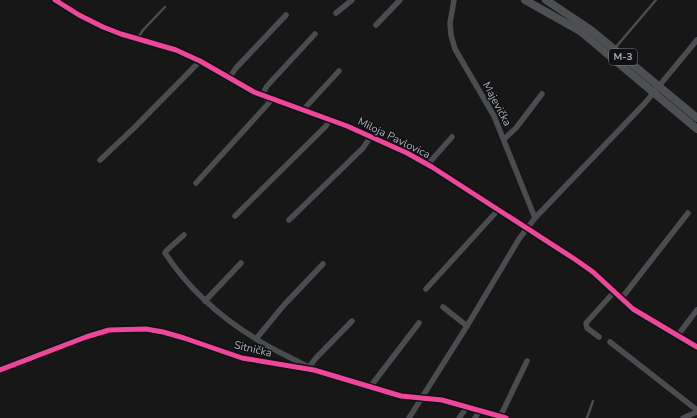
<svg xmlns="http://www.w3.org/2000/svg" width="697" height="418" font-family="'Nunito Sans',sans-serif">
<rect width="100%" height="100%" fill="#171717"/>
<g fill="none" stroke-linecap="round" stroke-linejoin="round">
<g stroke="#4a4c50" stroke-width="2.5">
<path d="M138 38 143 30 165 7"/>
<path d="M615 48 656 0"/>
<path d="M587 418 593 401"/>
</g>
<g stroke="#4a4c50" stroke-width="5.5">
<path d="M55 0 79 15 103 27 121 34 176 50 200 61 254 92 347 126 407 153 432 167 576 260 593 272 633 309 697 347"/>
<path d="M454 0 450 23 451 35 455 49 494 116 535 218"/>
<path d="M336 13 352 0"/>
<path d="M376 25 400 0"/>
<path d="M229 78 236 68 286 15"/>
<path d="M262 95 267 86 315 34"/>
<path d="M303 110 339 71"/>
<path d="M504 139 516 128 542 94"/>
<path d="M100 160 134 128 200 61"/>
<path d="M428 164 452 137"/>
<path d="M196 183 267 105 272 99"/>
<path d="M235 216 326 126 330 120"/>
<path d="M289 220 363 148 371 136"/>
<path d="M184 235 166 251 165 253C188 288 220 317 256 339 273 350 292 358 310 368"/>
<path d="M426 289 498 210"/>
<path d="M621 299 688 213"/>
<path d="M205 301 241 263"/>
<path d="M443 307 467 326 519 239 535 218 645 103 697 40"/>
<path d="M678 335 697 310"/>
<path d="M599 337 587 328 586 323 614 292"/>
<path d="M256 339 284 305 323 264"/>
<path d="M610 342 697 410"/>
<path d="M309 367 316 358 352 321"/>
<path d="M0 370 86 337 109 330 146 329 163 332 184 338 242 358 314 370 401 396 442 400 506 418"/>
<path d="M370 387 419 323"/>
<path d="M500 417 527 361"/>
<path d="M409 418 467 326"/>
<path d="M459 418 467 407"/>
<path d="M475 418 480 410"/>
<path d="M683 418 697 412"/>
</g>
<g stroke="#4d4f52" stroke-width="8">
<path d="M525 0 580 31 592 41 697 129"/>
<path d="M546 0 591 30 697 118"/>
</g>
<defs>
<g id="cycleway">
<path d="M55 0 79 15 103 27 121 34 176 50 200 61 254 92 347 126 407 153 432 167 576 260 593 272 633 309 697 347"/>
<path d="M0 370 86 337 109 330 146 329 163 332 184 338 242 358 314 370 401 396 442 400 506 418"/>
</g>
</defs>
<use href="#cycleway" stroke="#111113" stroke-width="8"/>
<use href="#cycleway" stroke="#ed469a" stroke-width="5"/>
</g>
<g text-anchor="middle" dominant-baseline="central" stroke-width="3" stroke-linejoin="round" paint-order="stroke">
<rect fill="#111113" stroke="#797e87" stroke-width="1" x="609" y="49" width="28" height="16" rx="3"/>
<g font-size="10" font-weight="bold" fill="#a6adb9">
<text x="623" y="57">M-3</text>
</g>
<g font-size="11" fill="#a6adb9" stroke="#111113">
<text transform="translate(497 104) rotate(62)">Majevička</text>
<text transform="translate(394 138) rotate(26)">Miloja Pavlovica</text>
<text transform="translate(253 349) rotate(13)">Sitnička</text>
</g>
</g>
</svg>
